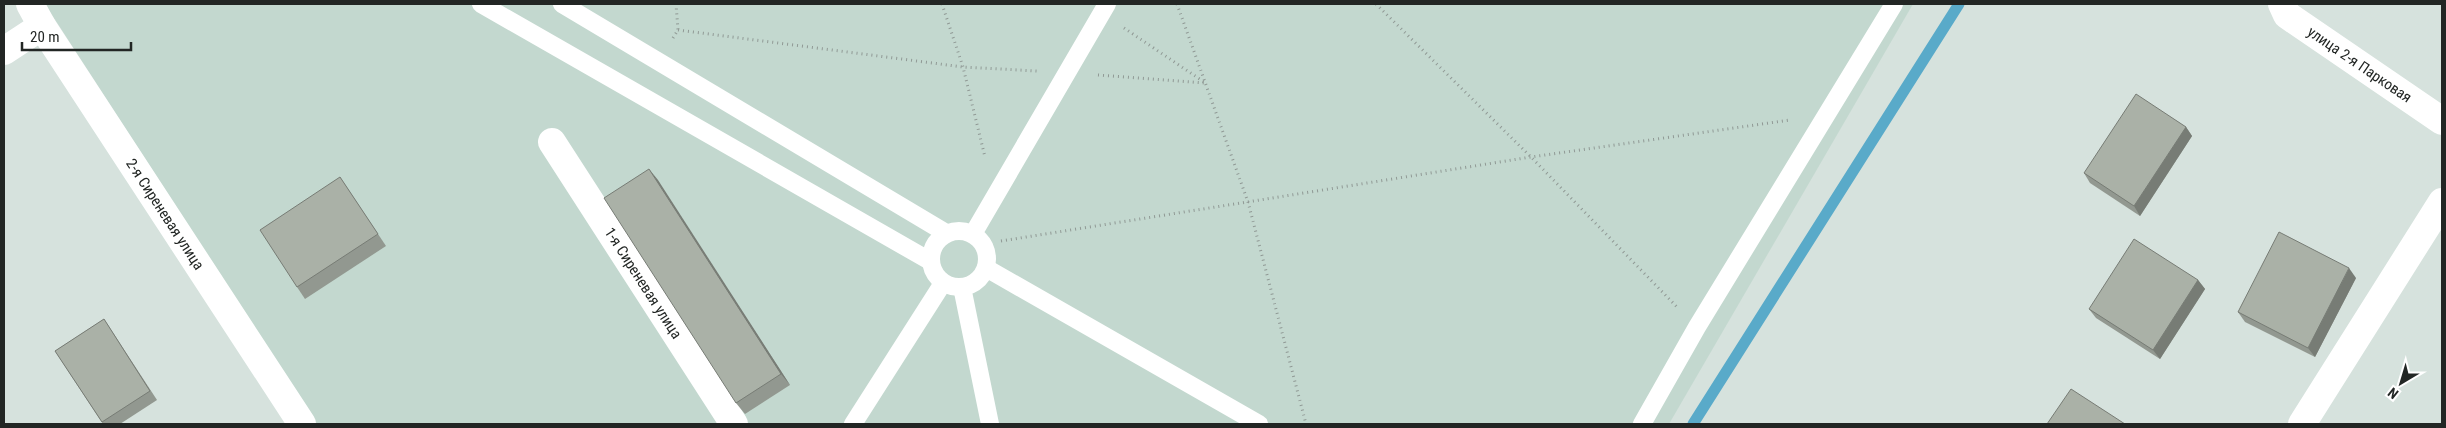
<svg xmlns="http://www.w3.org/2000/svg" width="2446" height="428" font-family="'Roboto Condensed',sans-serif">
<rect width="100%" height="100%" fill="#d6e2dd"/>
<path fill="#c3d8cf" d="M45 4H1913L1669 424H317Z"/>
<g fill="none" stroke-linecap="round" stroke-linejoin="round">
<path stroke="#59aac9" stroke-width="11" d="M1693 424 1959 4"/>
<g stroke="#909995" stroke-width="3" stroke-dasharray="1 4" stroke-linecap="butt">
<path d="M942 4 963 67 985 157"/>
<path d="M1177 4 1248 202 1306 424"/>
<path d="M1376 4 1531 157 1677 307"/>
<path d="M1124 28 1204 82"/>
<path d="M678 30 963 67 1037 71"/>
<path d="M673 38 678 30 676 4"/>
<path d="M1098 75 1205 83"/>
<path d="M1001 241 1531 157 1790 120"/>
</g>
<g stroke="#fff" stroke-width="18">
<path d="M481 4 930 261"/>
<path d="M562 4 946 233"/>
<circle cx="959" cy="259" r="28"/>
<path d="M973 234 1107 4"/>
<path d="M986 268 1259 424"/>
<path d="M962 287 990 424"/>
<path d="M853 424 943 283"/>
<path d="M1642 424 1697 327 1894 4"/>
</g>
<g stroke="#fff" stroke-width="28">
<path id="s1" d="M30 4 42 26 302 424"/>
<path id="s2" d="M2282 4 2287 15 2442 121"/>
<path d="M4 51 42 26"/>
<path id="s3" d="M552 142 734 424"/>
<path d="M2302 424 2442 202"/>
</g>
</g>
<g fill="#929890">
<path d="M2186 127 2192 136 2140 216 2090 183 2084 173Z"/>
<path d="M649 169 790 385 745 414 736 403Z"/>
<path d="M340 177 386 246 305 299 297 287Z"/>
<path d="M2356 278 2315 357 2245 322 2238 312Z"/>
<path d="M2198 280 2205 289 2160 359 2096 318 2089 309Z"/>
<path d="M104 319 157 400 120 424H103L55 351Z"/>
</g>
<g fill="#777c75">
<path d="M2186 127 2192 136 2140 216 2134 206Z"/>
<path d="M649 169 658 180 790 385 781 374Z"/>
<path d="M2349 268 2356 278 2315 357 2308 348Z"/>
<path d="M2198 280 2205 289 2160 359 2153 350Z"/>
</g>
<g fill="#aab1a7" stroke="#777c75">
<path d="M2136 94 2186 127 2134 206 2084 173Z"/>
<path d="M649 169 781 374 736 403 604 198Z"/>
<path d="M340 177 378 234 297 287 260 230Z"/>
<path d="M2279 232 2349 268 2308 348 2238 312Z"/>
<path d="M2134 239 2198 280 2153 350 2089 309Z"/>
<path d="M104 319 150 391 102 422 55 351Z"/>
<path d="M2071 389 2125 424H2047Z"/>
</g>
<g text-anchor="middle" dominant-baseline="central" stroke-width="4" stroke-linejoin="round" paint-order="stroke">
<g font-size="15" fill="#222624" stroke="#fff">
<text stroke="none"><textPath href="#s2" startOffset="100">улица 2-я Парковая</textPath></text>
<text stroke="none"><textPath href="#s1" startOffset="250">2-я Сиреневая улица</textPath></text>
<text stroke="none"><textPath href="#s3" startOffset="168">1-я Сиреневая улица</textPath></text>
</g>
</g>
<rect width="2446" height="428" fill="none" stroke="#222624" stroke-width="10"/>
<g transform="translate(2401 383) rotate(218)" stroke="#ffffff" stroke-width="4" paint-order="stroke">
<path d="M0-4L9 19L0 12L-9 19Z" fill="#222624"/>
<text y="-8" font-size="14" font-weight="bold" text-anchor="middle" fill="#222624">N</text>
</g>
<path d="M22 42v8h109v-8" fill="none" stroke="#222624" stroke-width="2.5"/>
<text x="30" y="42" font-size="15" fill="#222624" stroke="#ffffff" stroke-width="4" paint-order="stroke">20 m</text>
</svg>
